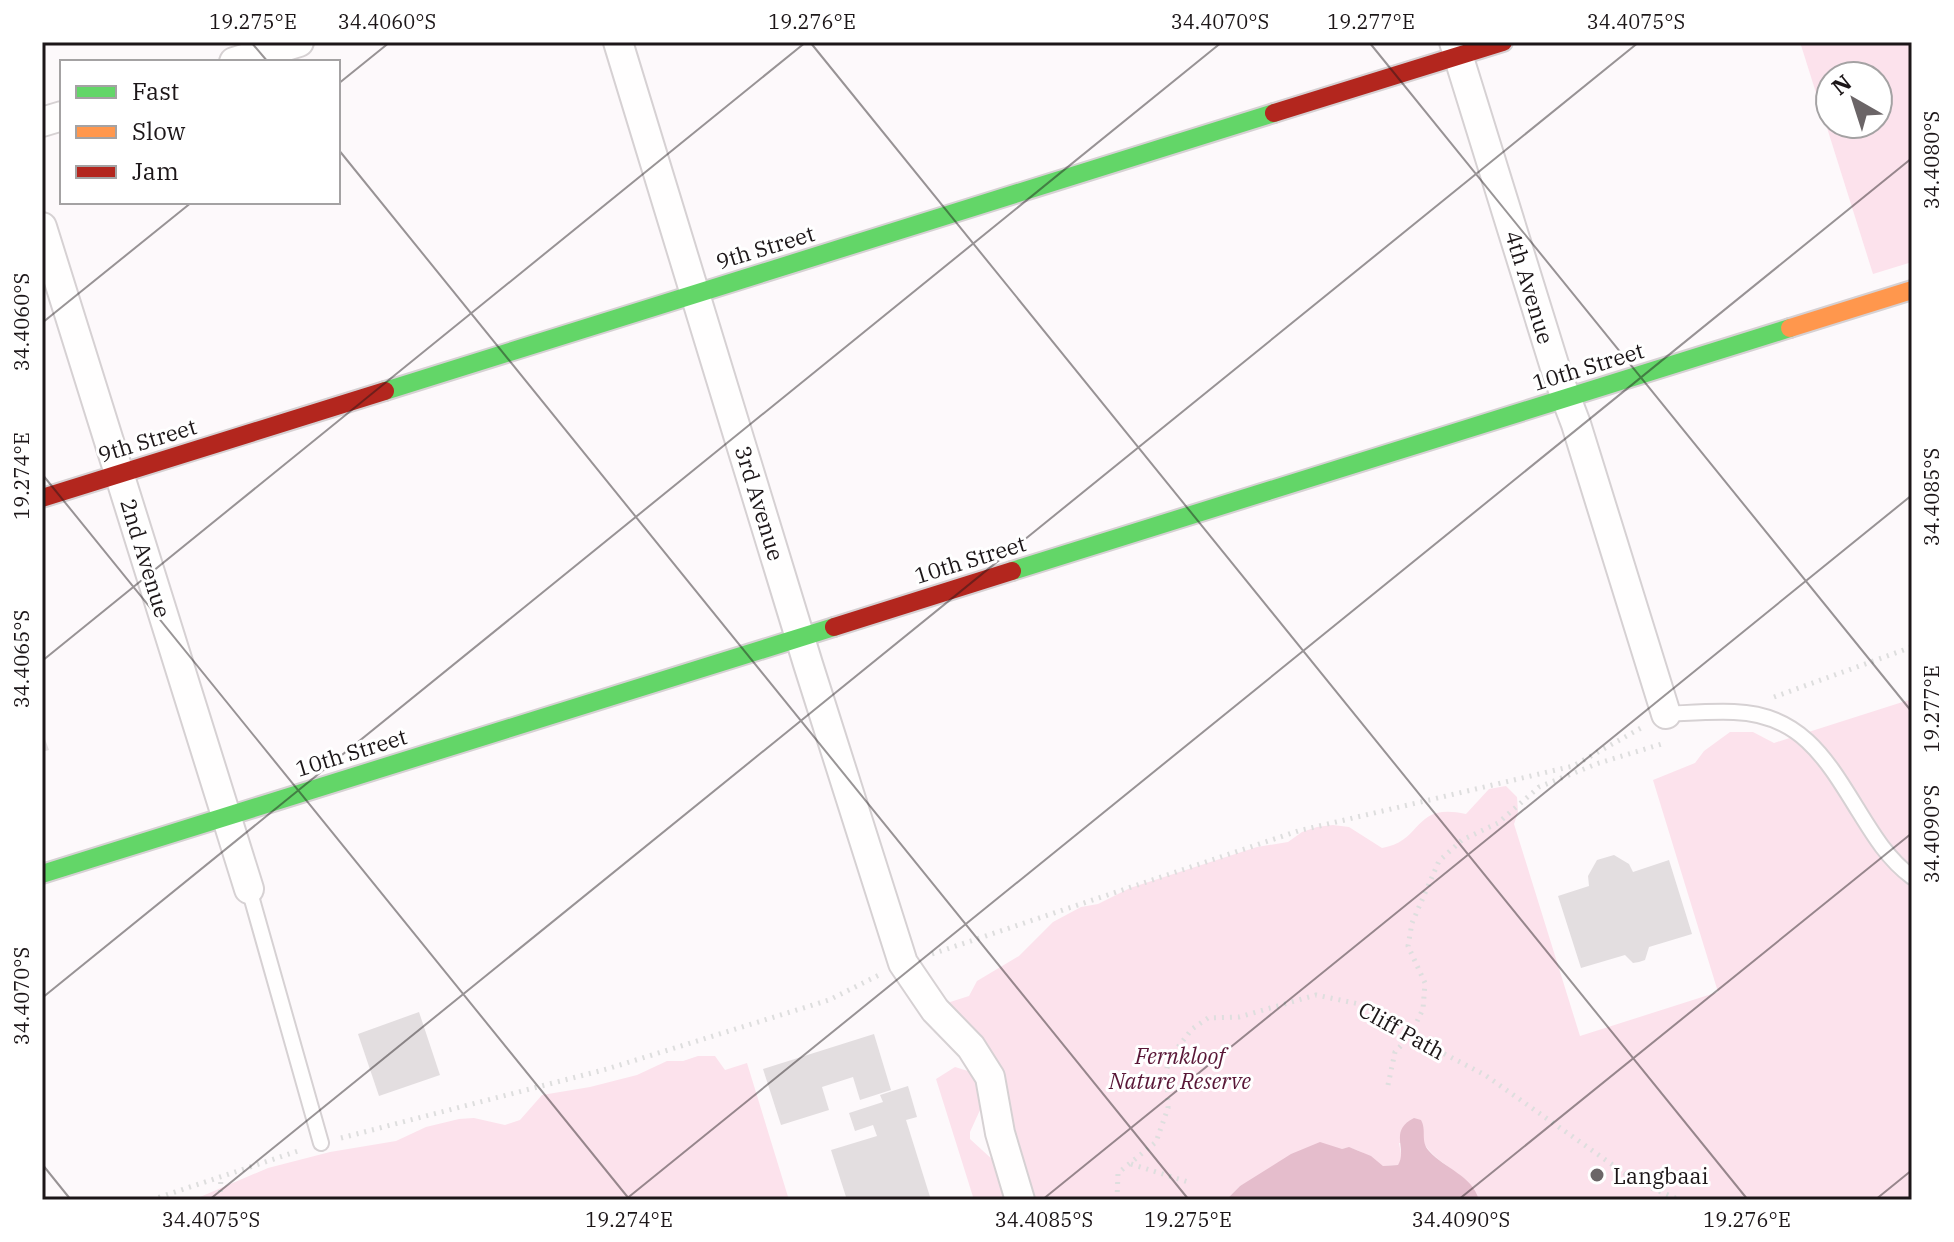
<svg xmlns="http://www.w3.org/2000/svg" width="1954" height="1242" font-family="'IBM Plex Serif',serif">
<rect width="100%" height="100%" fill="#fdf9fb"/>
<g fill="#fce2ec" fill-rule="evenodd">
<path d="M1800 42H1912V262L1873 274ZM1830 76H1878V124H1830Z"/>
<path d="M1912 699V1200H1479C1469 1173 1437 1166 1423 1142L1399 1143 1402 1159 1398 1165 1383 1166C1369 1159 1359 1145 1342 1149L1252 1180 1240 1186 1226 1200H1008L1004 1191 1003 1200H974L936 1079 955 1067 968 1071 947 1003 969 996 977 981 1019 956 1053 922 1081 907 1098 904 1130 888 1257 847 1288 842 1302 832 1317 827 1333 825 1349 827 1382 848C1424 841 1412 802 1466 814L1489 789 1506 786 1517 797 1518 812 1514 824 1580 1036 1718 992 1653 780 1695 763 1704 751 1730 732H1753L1774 743ZM980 1110 998 1167H996L994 1161 970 1139V1132Z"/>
<path d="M698 1056H715L725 1070 747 1063 789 1200H167L177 1197 193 1200 268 1168 330 1152 396 1141 426 1127 459 1119 474 1118 505 1125 520 1120 542 1095 590 1087 637 1075 667 1061H683Z"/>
</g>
<path fill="#e5bdcc" d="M1414 1118 1421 1120C1427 1131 1420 1141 1429 1151 1445 1169 1472 1175 1479 1200H1226L1240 1186 1291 1154 1320 1142 1342 1149 1349 1147 1371 1156 1383 1166 1398 1165C1408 1149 1388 1131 1414 1118Z"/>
<g fill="#e3dee0">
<path d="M42 731 49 750 42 752Z"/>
<path d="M1614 855 1629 864 1633 872 1669 860 1692 934 1649 947 1645 960 1639 962 1633 963 1625 955 1581 968 1558 896 1589 886 1588 876 1597 860Z"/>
<path d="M419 1012 440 1075 379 1096 358 1034Z"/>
<path d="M874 1034 891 1090 860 1100 853 1077 822 1087 829 1110 781 1125 763 1069Z"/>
<path d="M908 1086 917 1117 906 1120 931 1200H847L831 1150 877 1136 873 1125 855 1131 849 1113 883 1102 880 1095Z"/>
</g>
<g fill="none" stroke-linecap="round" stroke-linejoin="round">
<defs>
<g id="lane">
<path d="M1666 714C1689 713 1712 711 1734 712 1801 714 1827 760 1858 810 1874 836 1888 859 1912 877"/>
<path d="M249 889 321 1143"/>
</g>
<g id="street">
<path d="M618 42 808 664 903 963 935 1010 971 1047 990 1077 1000 1133 1020 1200"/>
<path d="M1454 42 1557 374 1576 424 1666 714"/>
<path d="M234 62 299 42"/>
<path d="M42 122 62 116"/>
<path d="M42 227 249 889"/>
</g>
<g id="fast">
<path d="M385 391 1274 113"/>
<path d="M1012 571 1790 328"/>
<path d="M42 874 834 627"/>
</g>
<path id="slow" d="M1790 328 1912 290"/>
<g id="jam">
<path d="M1274 113 1503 42"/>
<path d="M42 498 385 391"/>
<path d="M834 627 1012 571"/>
</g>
</defs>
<use href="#lane" stroke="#d6d1d3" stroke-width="18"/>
<use href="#street" stroke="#d6d1d3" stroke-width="32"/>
<use href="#fast" stroke="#d6d1d3" stroke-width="22"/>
<use href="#slow" stroke="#d6d1d3" stroke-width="22"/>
<use href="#jam" stroke="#d6d1d3" stroke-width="22"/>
<g stroke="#dedede" stroke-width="5" stroke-dasharray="2 6" stroke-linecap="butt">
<path d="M1774 697 1912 647"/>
<path d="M932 954 1298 831 1573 766 1641 728"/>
<path d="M1388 1085 1395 1052 1410 1036 1423 1009 1425 983 1408 946 1412 923 1439 861 1462 840 1498 823 1539 787 1599 763 1665 743"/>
<path d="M341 1138 607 1069 829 1000 879 975"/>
<path d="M1131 1164 1188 1182"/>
<path d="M151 1200 301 1150"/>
<path d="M220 1200 221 1176"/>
<path d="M1117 1200 1118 1173 1156 1142 1168 1108 1167 1068 1178 1047 1192 1029 1208 1018 1239 1017 1316 995 1364 1005 1410 1036 1485 1075 1637 1182 1680 1200"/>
</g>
<use href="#lane" stroke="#fffefe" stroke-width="14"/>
<use href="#street" stroke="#fffefe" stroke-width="28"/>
<use href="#fast" stroke="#63d668" stroke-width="18"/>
<use href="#slow" stroke="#ff974d" stroke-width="18"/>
<use href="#jam" stroke="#b3261e" stroke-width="18"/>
</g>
<path fill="none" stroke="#1c1618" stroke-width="2" stroke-opacity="0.45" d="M251 42 268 62M810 42 1748 1200M1369 42 1912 712M338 84 390 42M338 149 1189 1200M42 323 192 202M42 474 630 1200M42 661 806 42M42 998 1222 42M42 1164 71 1200M209 1200 1639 42M625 1200 1912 158M1042 1200 1912 495M1458 1200 1912 833M1875 1200 1912 1170"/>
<circle fill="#6b6567" stroke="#fff" stroke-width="3" cx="1597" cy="1175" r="8"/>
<g text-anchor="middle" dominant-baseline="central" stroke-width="6" stroke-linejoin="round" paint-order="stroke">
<g font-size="22" fill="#1c1618" stroke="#fff">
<text transform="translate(765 247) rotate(-17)">9th Street</text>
<text transform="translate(1530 287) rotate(73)">4th Avenue</text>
<text transform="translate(1588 366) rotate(-17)">10th Street</text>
<text transform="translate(147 440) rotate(-17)">9th Street</text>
<text transform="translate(760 503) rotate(73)">3rd Avenue</text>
<text transform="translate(146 558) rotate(73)">2nd Avenue</text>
<text transform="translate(970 559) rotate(-17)">10th Street</text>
<text transform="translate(351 752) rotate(-17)">10th Street</text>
<text transform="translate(1402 1030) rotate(29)">Cliff Path</text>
</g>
<g font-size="22" font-style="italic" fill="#591737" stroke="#fff">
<text x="1180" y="1055">Fernkloof<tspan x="1180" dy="25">Nature Reserve</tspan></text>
</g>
<g font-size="22" fill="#1c1618" stroke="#fff" text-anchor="start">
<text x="1613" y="1175">Langbaai</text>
</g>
</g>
<rect width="1954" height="1242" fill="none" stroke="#ffffff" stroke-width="88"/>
<rect x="60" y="60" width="280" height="144" fill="#ffffff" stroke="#a4a2a3" stroke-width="2"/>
<rect x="76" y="86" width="40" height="12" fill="#63d668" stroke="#a4a2a3" stroke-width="2"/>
<text x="132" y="100" font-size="24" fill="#1c1618">Fast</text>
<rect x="76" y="126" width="40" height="12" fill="#ff974d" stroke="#a4a2a3" stroke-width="2"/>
<text x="132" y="140" font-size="24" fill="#1c1618">Slow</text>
<rect x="76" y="166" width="40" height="12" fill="#b3261e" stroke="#a4a2a3" stroke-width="2"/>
<text x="132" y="180" font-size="24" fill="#1c1618">Jam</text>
<g transform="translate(1854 100) rotate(321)"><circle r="38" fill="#ffffff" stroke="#a4a2a3" stroke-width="2"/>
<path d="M0-6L14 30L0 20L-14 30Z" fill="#6b6567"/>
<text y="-12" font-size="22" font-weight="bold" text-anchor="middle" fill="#1c1618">N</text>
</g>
<rect x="44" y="44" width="1866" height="1154" fill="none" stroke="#1c1618" stroke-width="3"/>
<g font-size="20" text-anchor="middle" fill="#1c1618">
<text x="253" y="29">19.275°E</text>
<text x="387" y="29">34.4060°S</text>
<text x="812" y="29">19.276°E</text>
<text x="1220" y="29">34.4070°S</text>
<text x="1371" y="29">19.277°E</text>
<text x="1636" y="29">34.4075°S</text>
<text transform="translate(1932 160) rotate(-90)" y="7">34.4080°S</text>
<text transform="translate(22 322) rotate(-90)" y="7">34.4060°S</text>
<text transform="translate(22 476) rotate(-90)" y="7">19.274°E</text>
<text transform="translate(1932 497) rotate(-90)" y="7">34.4085°S</text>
<text transform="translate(22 659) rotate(-90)" y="7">34.4065°S</text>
<text transform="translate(1932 709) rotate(-90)" y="7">19.277°E</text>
<text transform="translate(1932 834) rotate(-90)" y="7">34.4090°S</text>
<text transform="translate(22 996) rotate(-90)" y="7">34.4070°S</text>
<text x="211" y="1227">34.4075°S</text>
<text x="629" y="1227">19.274°E</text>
<text x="1044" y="1227">34.4085°S</text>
<text x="1188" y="1227">19.275°E</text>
<text x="1461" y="1227">34.4090°S</text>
<text x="1747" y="1227">19.276°E</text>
</g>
</svg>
